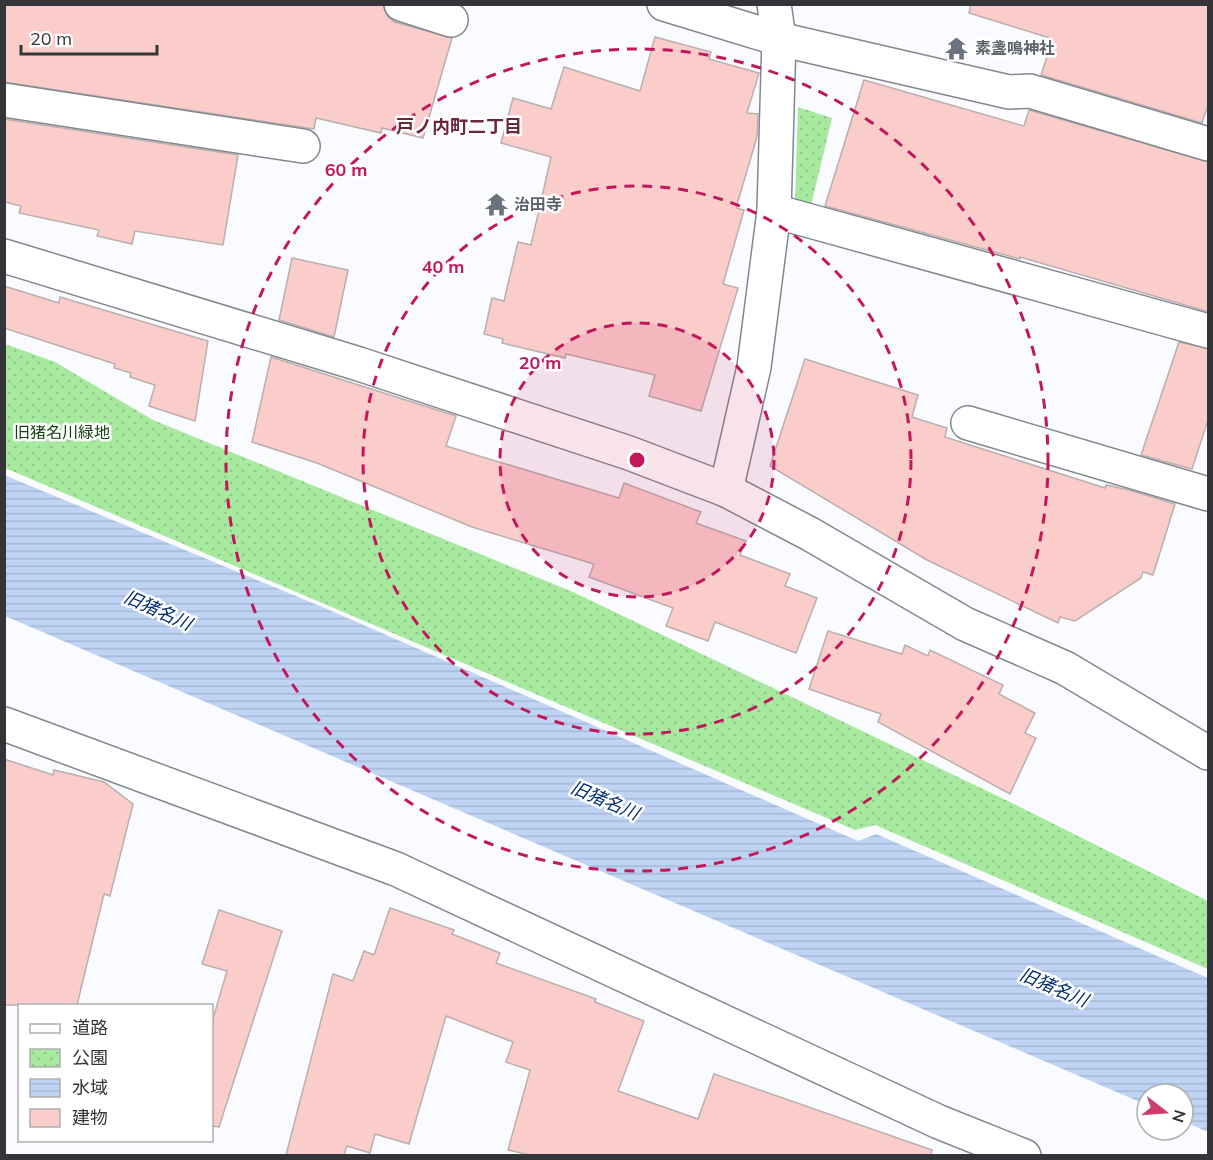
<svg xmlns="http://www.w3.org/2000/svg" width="1213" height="1160" font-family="Mulish,'Noto Sans JP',sans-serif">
<defs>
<pattern id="park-dots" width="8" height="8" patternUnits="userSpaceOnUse" patternTransform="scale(1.5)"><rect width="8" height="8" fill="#a7e99e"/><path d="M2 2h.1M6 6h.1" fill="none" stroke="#90c889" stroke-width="1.8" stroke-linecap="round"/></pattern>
<pattern id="water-rules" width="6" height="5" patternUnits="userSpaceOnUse" patternTransform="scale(1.5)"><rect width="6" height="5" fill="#bfd4f5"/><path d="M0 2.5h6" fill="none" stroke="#a5b7d3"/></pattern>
</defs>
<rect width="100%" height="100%" fill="#f9fbfe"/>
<g fill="url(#park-dots)">
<path d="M798 107 832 118 810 210 795 205Z"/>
<path d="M5 344 55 362 153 420 573 592 1012 803 1208 901V969L875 825 855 830 5 468Z"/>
</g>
<path fill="url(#water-rules)" d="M4 475 320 606 858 841 876 834 1208 978V1132L1183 1121V1094H1147V1105L5 616Z"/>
<g fill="#facdcb" stroke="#baafae" stroke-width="1.5">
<path d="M4 4H383L387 16 395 22 452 38 423 138 382 128 381 133 316 118 314 129 4 82Z"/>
<path d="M971 4H1209V102L1202 123 1041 75 1053 39 969 13Z"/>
<path d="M655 37 711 52 709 59 759 73 747 113 758 114 757 137 736 208 744 210 723 284 738 288 701 411 649 396 655 375 566 354 565 358 502 343 503 339 484 334 492 298 504 301 518 242 531 245 551 157 501 143 513 98 551 109 564 67 640 91Z"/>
<path d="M864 80 1024 126 1029 110 1209 162V312L1020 257V259L825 206Z"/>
<path d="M4 119 238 155 223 245 135 231 132 244 97 236 99 230 19 213 21 206 4 202Z"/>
<path d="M292 258 348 270 334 337 279 320Z"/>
<path d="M4 286 59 303 60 297 208 341 195 421 149 406 155 385 130 377 131 373 114 368 115 364 4 328Z"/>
<path d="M1179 342 1209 349V417L1192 469 1141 455Z"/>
<path d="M271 357 456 416 446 446 619 498 624 483 701 512 696 523 746 541 740 555 790 574 785 586 817 598 796 653 715 622 708 641 666 626 673 608 589 577 594 564 472 527 317 463 252 442Z"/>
<path d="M805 359 918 395 912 417 947 428 945 437 1105 488 1106 485 1129 490 1175 504 1153 575 1143 572 1141 578 1075 621 1060 617 1058 623 927 560 770 466Z"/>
<path d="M828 631 902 654 905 645 928 656 930 650 1003 685 999 694 1035 713 1025 733 1036 738 1010 794 878 722 881 714 809 689Z"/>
<path d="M4 759 53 775 54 770 104 782 133 804 110 896 104 894 77 1005H4Z"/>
<path d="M390 908 454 930 452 934 500 953 496 963 596 999 595 1002 644 1021 618 1091 698 1119 714 1074 932 1150 931 1155H530L508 1150 530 1070 506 1062 513 1042 446 1016 409 1144 375 1134 370 1153 347 1146 344 1155H286L333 974 353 981 364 951 374 955Z"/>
<path d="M219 910 282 931 219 1127 212 1126V1022L227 971 202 964Z"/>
</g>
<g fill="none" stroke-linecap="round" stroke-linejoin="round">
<defs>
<g id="minor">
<path d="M401 4 451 20"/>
<path d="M664 4 779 39 1009 92 1030 91 1208 144"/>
<path d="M4 100 303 146"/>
<path d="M774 211 1208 331"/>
<path d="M968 423 1208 494"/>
<path d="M726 490 754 367 774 211 779 39 774 4"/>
<path d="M4 724 396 869 939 1122 1024 1156"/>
</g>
<path id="tertiary" d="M4 256 359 364 629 453 726 490 810 534 965 624 1065 668 1208 753"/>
</defs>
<use href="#minor" stroke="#83878f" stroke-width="36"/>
<use href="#tertiary" stroke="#83878f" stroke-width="36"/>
<use href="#minor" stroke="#fff" stroke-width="33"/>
<use href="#tertiary" stroke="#fff" stroke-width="33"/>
</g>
<circle cx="637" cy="460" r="137" fill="#c2185b" fill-opacity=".12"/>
<g fill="none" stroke="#c2185b" stroke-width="3" stroke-dasharray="10 8">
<circle cx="637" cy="460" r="137"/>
<circle cx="637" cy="460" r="274"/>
<circle cx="637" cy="460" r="411"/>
</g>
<defs>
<symbol id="temple-bare" viewBox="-9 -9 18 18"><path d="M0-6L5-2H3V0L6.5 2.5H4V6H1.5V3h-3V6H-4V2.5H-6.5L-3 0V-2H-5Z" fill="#6b7280" stroke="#fff" stroke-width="2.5" paint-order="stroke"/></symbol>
</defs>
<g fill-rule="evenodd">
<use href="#temple-bare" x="940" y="32" width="33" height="33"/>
<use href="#temple-bare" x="480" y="188" width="33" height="33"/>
</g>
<g text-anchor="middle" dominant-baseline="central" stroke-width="5" stroke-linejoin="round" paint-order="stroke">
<g font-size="16" font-weight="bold" fill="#5b616d" stroke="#fff" text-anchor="start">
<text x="975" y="48">素盞鳴神社</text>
<text x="514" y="204">治田寺</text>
</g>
<g font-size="16" fill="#13420d" stroke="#fff">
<text x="62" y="432">旧猪名川緑地</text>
</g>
<g font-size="18" font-weight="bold" fill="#6c273b" stroke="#fff">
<text x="459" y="126">戸ノ内町二丁目</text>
</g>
<g font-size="18" font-style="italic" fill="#002d72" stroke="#fff">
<text transform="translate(158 610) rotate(24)">旧猪名川</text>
<text transform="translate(605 800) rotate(23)">旧猪名川</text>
<text transform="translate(1054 987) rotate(23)">旧猪名川</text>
</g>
</g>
<circle cx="637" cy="460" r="9" fill="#c2185b" stroke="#fff" stroke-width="3"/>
<g font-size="18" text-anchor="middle" font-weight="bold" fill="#c2185b" stroke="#fff" stroke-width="5" stroke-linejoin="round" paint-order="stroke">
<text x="346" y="176">60 m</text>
<text x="443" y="273">40 m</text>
<text x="540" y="369">20 m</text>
</g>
<rect width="1213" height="1160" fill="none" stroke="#333538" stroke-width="12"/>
<rect x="18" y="1004" width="195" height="138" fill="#ffffff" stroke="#adaeaf" stroke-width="1.5"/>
<rect x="30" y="1024" width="30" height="9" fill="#ffffff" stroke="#adaeaf" stroke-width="1.5"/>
<text x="72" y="1034" font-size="18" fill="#333538">道路</text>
<rect x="30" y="1049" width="30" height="18" fill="url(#park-dots)" stroke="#adaeaf" stroke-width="1.5"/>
<text x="72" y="1064" font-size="18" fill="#333538">公園</text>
<rect x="30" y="1079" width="30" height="18" fill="url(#water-rules)" stroke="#adaeaf" stroke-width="1.5"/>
<text x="72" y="1094" font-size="18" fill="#333538">水域</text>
<rect x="30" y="1109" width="30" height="18" fill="#facdcb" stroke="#adaeaf" stroke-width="1.5"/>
<text x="72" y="1124" font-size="18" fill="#333538">建物</text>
<g transform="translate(1165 1112) rotate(107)"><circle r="28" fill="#ffffff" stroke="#adaeaf" stroke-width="1.5"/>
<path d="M0-4.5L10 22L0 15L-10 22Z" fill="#cb3d6b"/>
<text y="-9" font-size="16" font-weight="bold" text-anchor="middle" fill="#333538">N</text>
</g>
<path d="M21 45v9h136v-9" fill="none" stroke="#333538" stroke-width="3"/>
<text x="30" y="45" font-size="18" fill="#333538" stroke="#ffffff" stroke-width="4.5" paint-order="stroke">20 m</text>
</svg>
